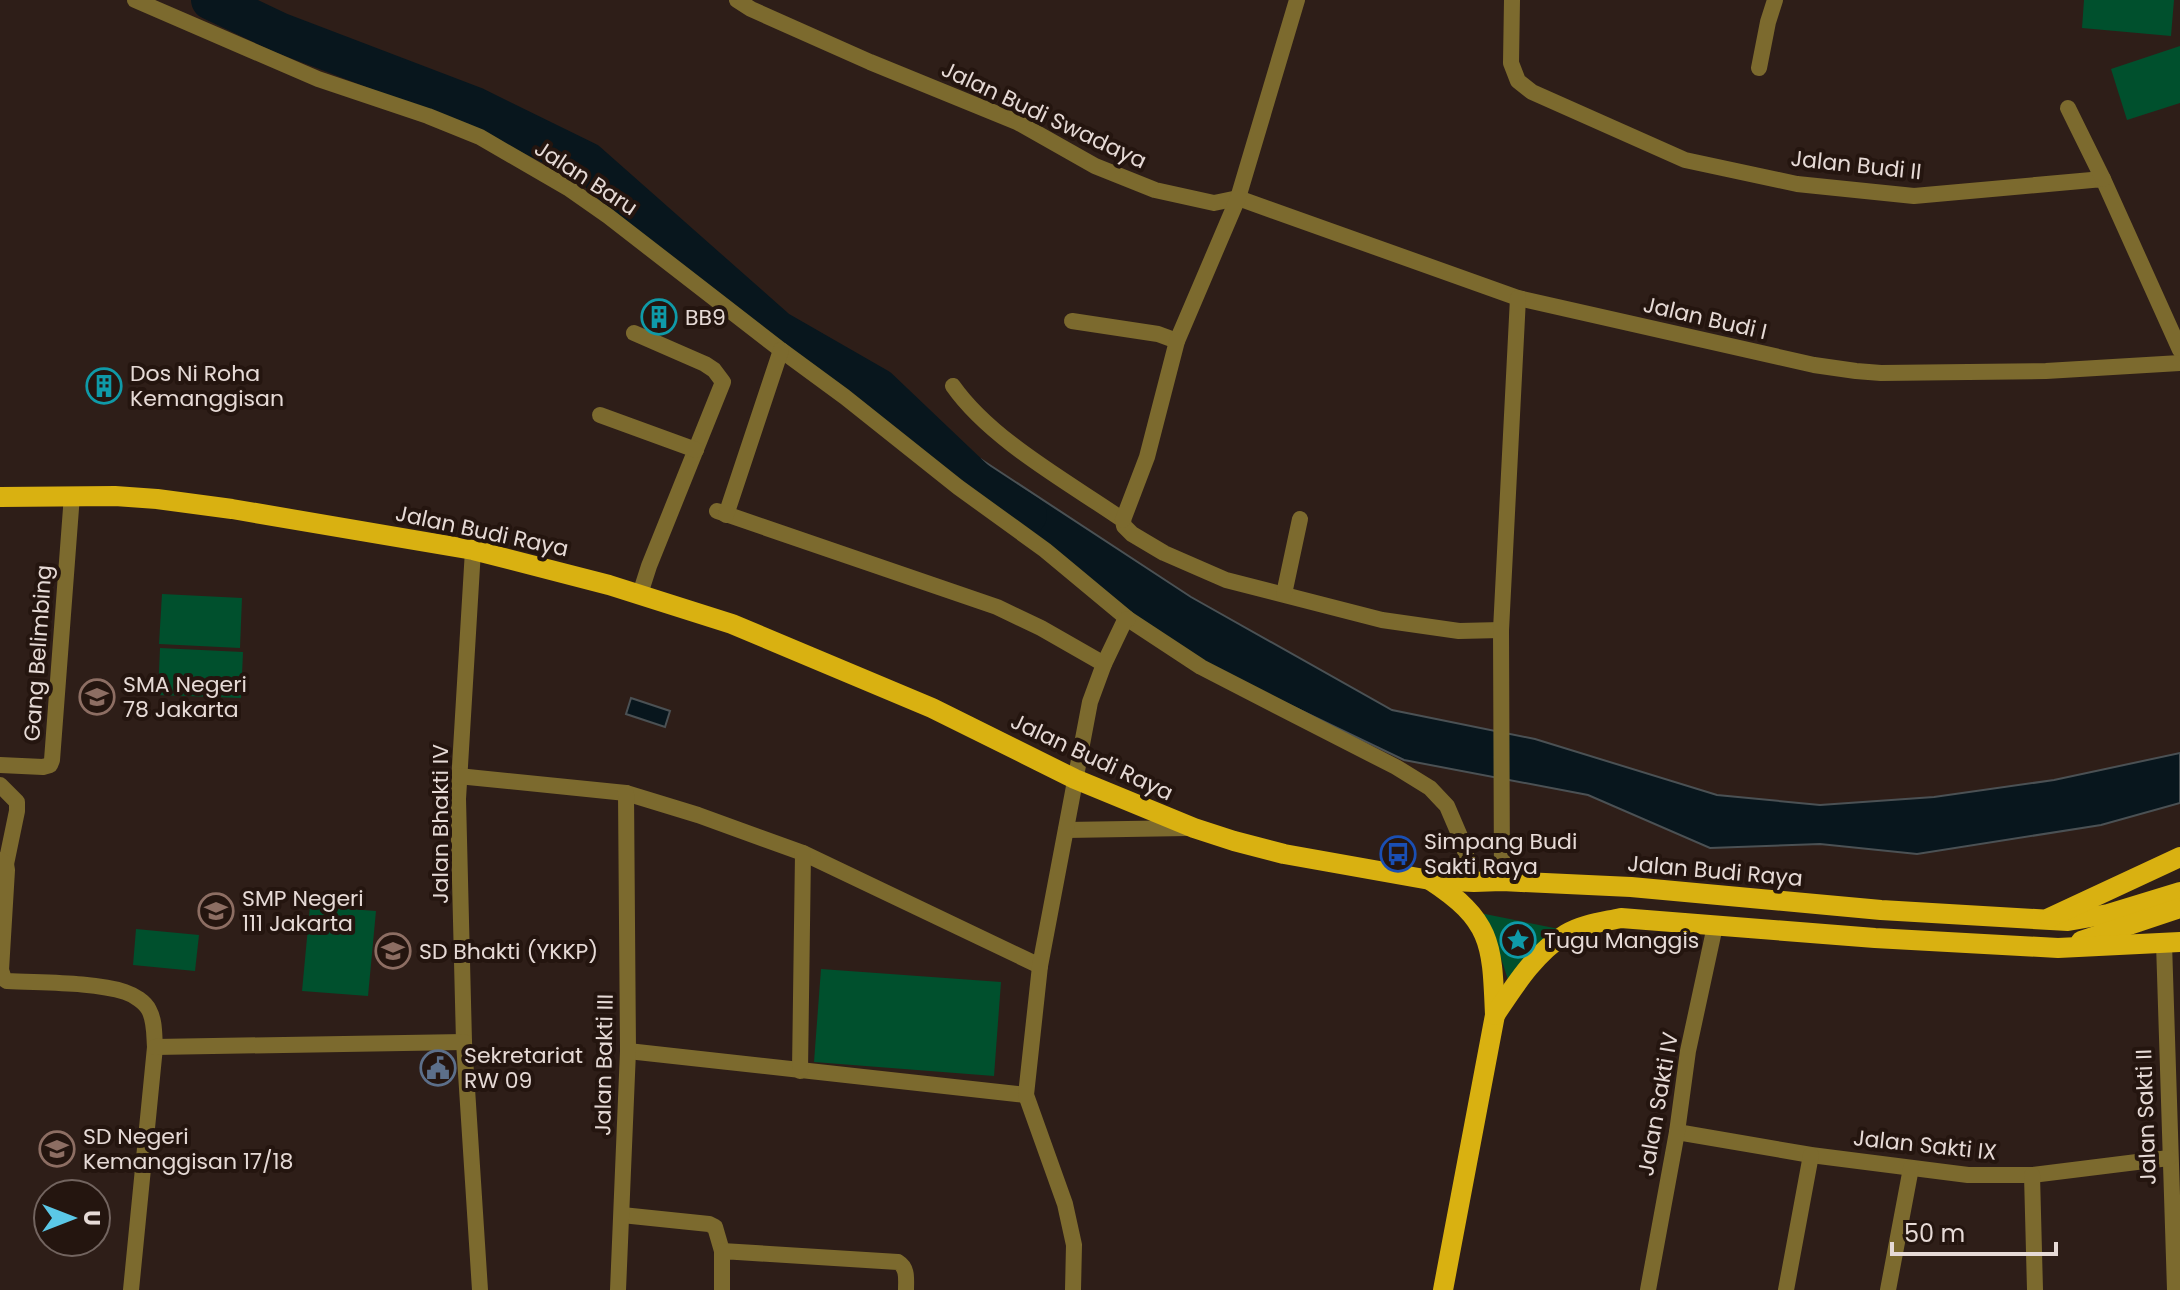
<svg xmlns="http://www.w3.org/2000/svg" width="2180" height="1290" font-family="Poppins,sans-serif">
<rect width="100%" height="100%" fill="#2e1e18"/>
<g fill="#00502d">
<path d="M2084 0H2174L2171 36 2082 28Z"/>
<path d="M2180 46V103L2127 120 2111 69Z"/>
<path d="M162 594 242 598 240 648 159 644Z"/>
<path d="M160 648 243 652 241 698 158 695Z"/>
<path d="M310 906 376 911 368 996 302 991Z"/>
<path d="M1480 913 1579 933 1509 983 1499 952Z"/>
<path d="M136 929 199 935 195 971 133 965Z"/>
<path d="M821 969 1001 982 994 1076 814 1062Z"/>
</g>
<g fill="#08161d" stroke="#4b5154" stroke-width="2">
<path d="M982 460 1191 597 1392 710 1535 739 1717 795 1820 805 1934 797 2054 780 2180 753V803L2101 825 1917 854 1820 844 1710 848 1588 795 1404 760 1181 653 978 499Z"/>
<path d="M631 698 670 711 665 727 626 714Z"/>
</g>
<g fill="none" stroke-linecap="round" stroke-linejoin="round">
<path stroke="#08161d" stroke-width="40" d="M211 0 281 33 475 107 587 162 777 330 878 388 982 487 1027 515"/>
<g stroke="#7c6a2e" stroke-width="16">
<path d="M135 0 318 79 428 116 480 137 568 188 608 216 781 350 845 397 958 487 1045 550 1128 619 1201 667 1396 767 1430 788 1447 806 1462 841 1474 882"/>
<path d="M737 0 751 9 870 62 1017 122 1095 166 1155 190 1214 203 1238 198"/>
<path d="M1512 0 1511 63 1518 81 1532 92 1685 160 1797 184 1914 196 2103 179 2180 350"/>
<path d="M1759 68 1768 22 1775 0"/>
<path d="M2068 108 2103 179"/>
<path d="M1238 198 1518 298 1814 365 1856 371 1881 373 2046 371 2180 363"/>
<path d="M1072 321 1158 334 1177 341"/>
<path d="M634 333 705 364 714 370 723 382 649 566 640 594"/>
<path d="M953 386C991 440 1068 482 1123 520L1124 526 1132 534 1164 553 1226 580 1382 620 1459 631 1501 630"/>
<path d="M600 415 696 450"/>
<path d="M717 511 997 607 1041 628 1104 664"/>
<path d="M726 515 781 350"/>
<path d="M1123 520 1147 457 1177 341 1238 198 1297 0"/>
<path d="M473 550 458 799 464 1042 480 1290"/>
<path d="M1284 594 1300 519"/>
<path d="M0 765 43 767 50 765 52 760 72 495"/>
<path d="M458 776 626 793 698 815 803 853 1040 966"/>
<path d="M0 785 17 802V811L6 864"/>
<path d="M1066 830 1188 828"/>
<path d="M0 860 6 864 7 870 1 970 4 979 7 981C42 983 94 982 125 992 134 995 145 1002 149 1010 155 1021 154 1035 155 1047L131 1290"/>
<path d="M1502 881 1501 630 1518 298"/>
<path d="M2164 943 2175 1290"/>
<path d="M155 1047 464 1042"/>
<path d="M628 1051 1026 1095"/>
<path d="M800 1071 803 853"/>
<path d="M1677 1132 1811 1155 1968 1175H2032L2169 1158"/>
<path d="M2032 1175 2035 1290"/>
<path d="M622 1215 709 1224 715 1227 722 1251"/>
<path d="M618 1290 628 1051 626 793"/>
<path d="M722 1290V1251L898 1262C908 1268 906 1279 906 1290"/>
<path d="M1073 1290 1074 1245 1065 1204 1026 1095 1040 966 1090 702 1104 664 1125 620 1128 619"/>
<path d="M1648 1290 1677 1132 1688 1051 1715 926"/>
<path d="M1786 1290 1811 1155"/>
<path d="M1888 1290 1911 1168"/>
</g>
<g stroke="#d9b111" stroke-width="20">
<path d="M0 497 115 496 157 499 232 509 473 550 609 585 732 624 932 708 1075 779 1194 828 1234 841 1284 854 1430 880 1474 882 1502 881 1631 887 1881 910 2068 921 2108 914 2180 892"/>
<path d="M1430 880C1493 921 1492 945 1495 1015L1443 1290"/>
<path d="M2049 918 2180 857"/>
<path d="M2081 941 2180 908"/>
<path d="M1495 1015C1515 985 1535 953 1566 934 1583 924 1603 922 1621 918L1875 938 2058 948 2180 942"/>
</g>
</g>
<defs>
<symbol id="building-ring" viewBox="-11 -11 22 22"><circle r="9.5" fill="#24150f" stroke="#0f9aa8" stroke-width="1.5"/><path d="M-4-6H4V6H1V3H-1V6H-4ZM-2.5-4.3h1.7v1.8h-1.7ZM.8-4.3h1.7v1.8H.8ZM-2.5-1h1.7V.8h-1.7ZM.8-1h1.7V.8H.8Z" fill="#0f9aa8"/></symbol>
<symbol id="school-ring" viewBox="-11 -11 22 22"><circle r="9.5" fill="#24150f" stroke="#8d6e63" stroke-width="1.5"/><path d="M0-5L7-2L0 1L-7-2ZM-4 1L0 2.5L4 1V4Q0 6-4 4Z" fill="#8d6e63"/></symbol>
<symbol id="bus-ring" viewBox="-11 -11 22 22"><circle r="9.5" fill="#24150f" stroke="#1a4fb4" stroke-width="1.5"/><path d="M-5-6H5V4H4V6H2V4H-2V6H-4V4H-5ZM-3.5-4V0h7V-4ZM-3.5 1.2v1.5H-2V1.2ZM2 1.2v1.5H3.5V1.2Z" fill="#1a4fb4"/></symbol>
<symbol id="sight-ring" viewBox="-11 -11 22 22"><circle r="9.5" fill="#24150f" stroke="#0f9aa8" stroke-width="1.5"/><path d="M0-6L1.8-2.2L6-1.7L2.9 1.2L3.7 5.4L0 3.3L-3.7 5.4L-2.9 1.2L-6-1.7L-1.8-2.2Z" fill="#0f9aa8"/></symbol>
<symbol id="civic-ring" viewBox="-11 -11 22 22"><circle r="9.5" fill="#24150f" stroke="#5c6f8a" stroke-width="1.5"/><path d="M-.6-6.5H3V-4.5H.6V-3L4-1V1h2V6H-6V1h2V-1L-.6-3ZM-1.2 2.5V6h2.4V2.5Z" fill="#5c6f8a"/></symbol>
</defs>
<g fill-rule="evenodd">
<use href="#building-ring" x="639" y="297" width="40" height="40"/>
<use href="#building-ring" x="84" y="366" width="40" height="40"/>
<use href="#school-ring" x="77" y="677" width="40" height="40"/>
<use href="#bus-ring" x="1378" y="834" width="40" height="40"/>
<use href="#school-ring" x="196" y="891" width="40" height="40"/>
<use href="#sight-ring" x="1498" y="920" width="40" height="40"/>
<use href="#school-ring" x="373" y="931" width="40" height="40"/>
<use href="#civic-ring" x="418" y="1048" width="40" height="40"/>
<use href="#school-ring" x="37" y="1129" width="40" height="40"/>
</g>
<g text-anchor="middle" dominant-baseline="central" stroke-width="8" stroke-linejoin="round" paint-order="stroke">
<g font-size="22" fill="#e6dad6" stroke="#24150f">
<text transform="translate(1044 115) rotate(25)">Jalan Budi Swadaya</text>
<text transform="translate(1856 165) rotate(6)">Jalan Budi II</text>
<text transform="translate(586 178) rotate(33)">Jalan Baru</text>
<text transform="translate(1705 318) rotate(13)">Jalan Budi I</text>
<text transform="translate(482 531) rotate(12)">Jalan Budi Raya</text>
<text transform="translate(38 653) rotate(-86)">Gang Belimbing</text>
<text transform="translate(1092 757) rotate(25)">Jalan Budi Raya</text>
<text transform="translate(440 824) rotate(-90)">Jalan Bhakti IV</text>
<text transform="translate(1715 871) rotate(5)">Jalan Budi Raya</text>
<text transform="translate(604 1065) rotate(-89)">Jalan Bakti III</text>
<text transform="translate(1658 1104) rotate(-80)">Jalan Sakti IV</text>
<text transform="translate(2146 1117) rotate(-92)">Jalan Sakti II</text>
<text transform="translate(1925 1145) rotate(6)">Jalan Sakti IX</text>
</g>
<g font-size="22" fill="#e6dad6" stroke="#24150f" text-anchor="start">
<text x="685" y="317">BB9</text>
<text x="130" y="373">Dos Ni Roha<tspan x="130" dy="25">Kemanggisan</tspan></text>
<text x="123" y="684">SMA Negeri<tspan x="123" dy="25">78 Jakarta</tspan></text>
<text x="1424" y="841">Simpang Budi<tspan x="1424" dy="25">Sakti Raya</tspan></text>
<text x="242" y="898">SMP Negeri<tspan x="242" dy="25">111 Jakarta</tspan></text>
<text x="1544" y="940">Tugu Manggis</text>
<text x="419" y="951">SD Bhakti (YKKP)</text>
<text x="464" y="1055">Sekretariat<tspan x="464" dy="25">RW 09</tspan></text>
<text x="83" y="1136">SD Negeri<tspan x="83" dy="25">Kemanggisan 17/18</tspan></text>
</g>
</g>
<g transform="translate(72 1218) rotate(90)"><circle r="38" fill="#24150f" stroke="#72645f" stroke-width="2"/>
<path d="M0-6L14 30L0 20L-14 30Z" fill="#5bc8e7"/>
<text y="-12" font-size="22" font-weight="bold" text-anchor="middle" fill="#e6dad6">U</text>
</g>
<path d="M1892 1242v12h164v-12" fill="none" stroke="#e6dad6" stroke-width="4"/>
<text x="1904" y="1242" font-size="24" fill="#e6dad6" stroke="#24150f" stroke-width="6" paint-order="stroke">50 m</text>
</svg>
